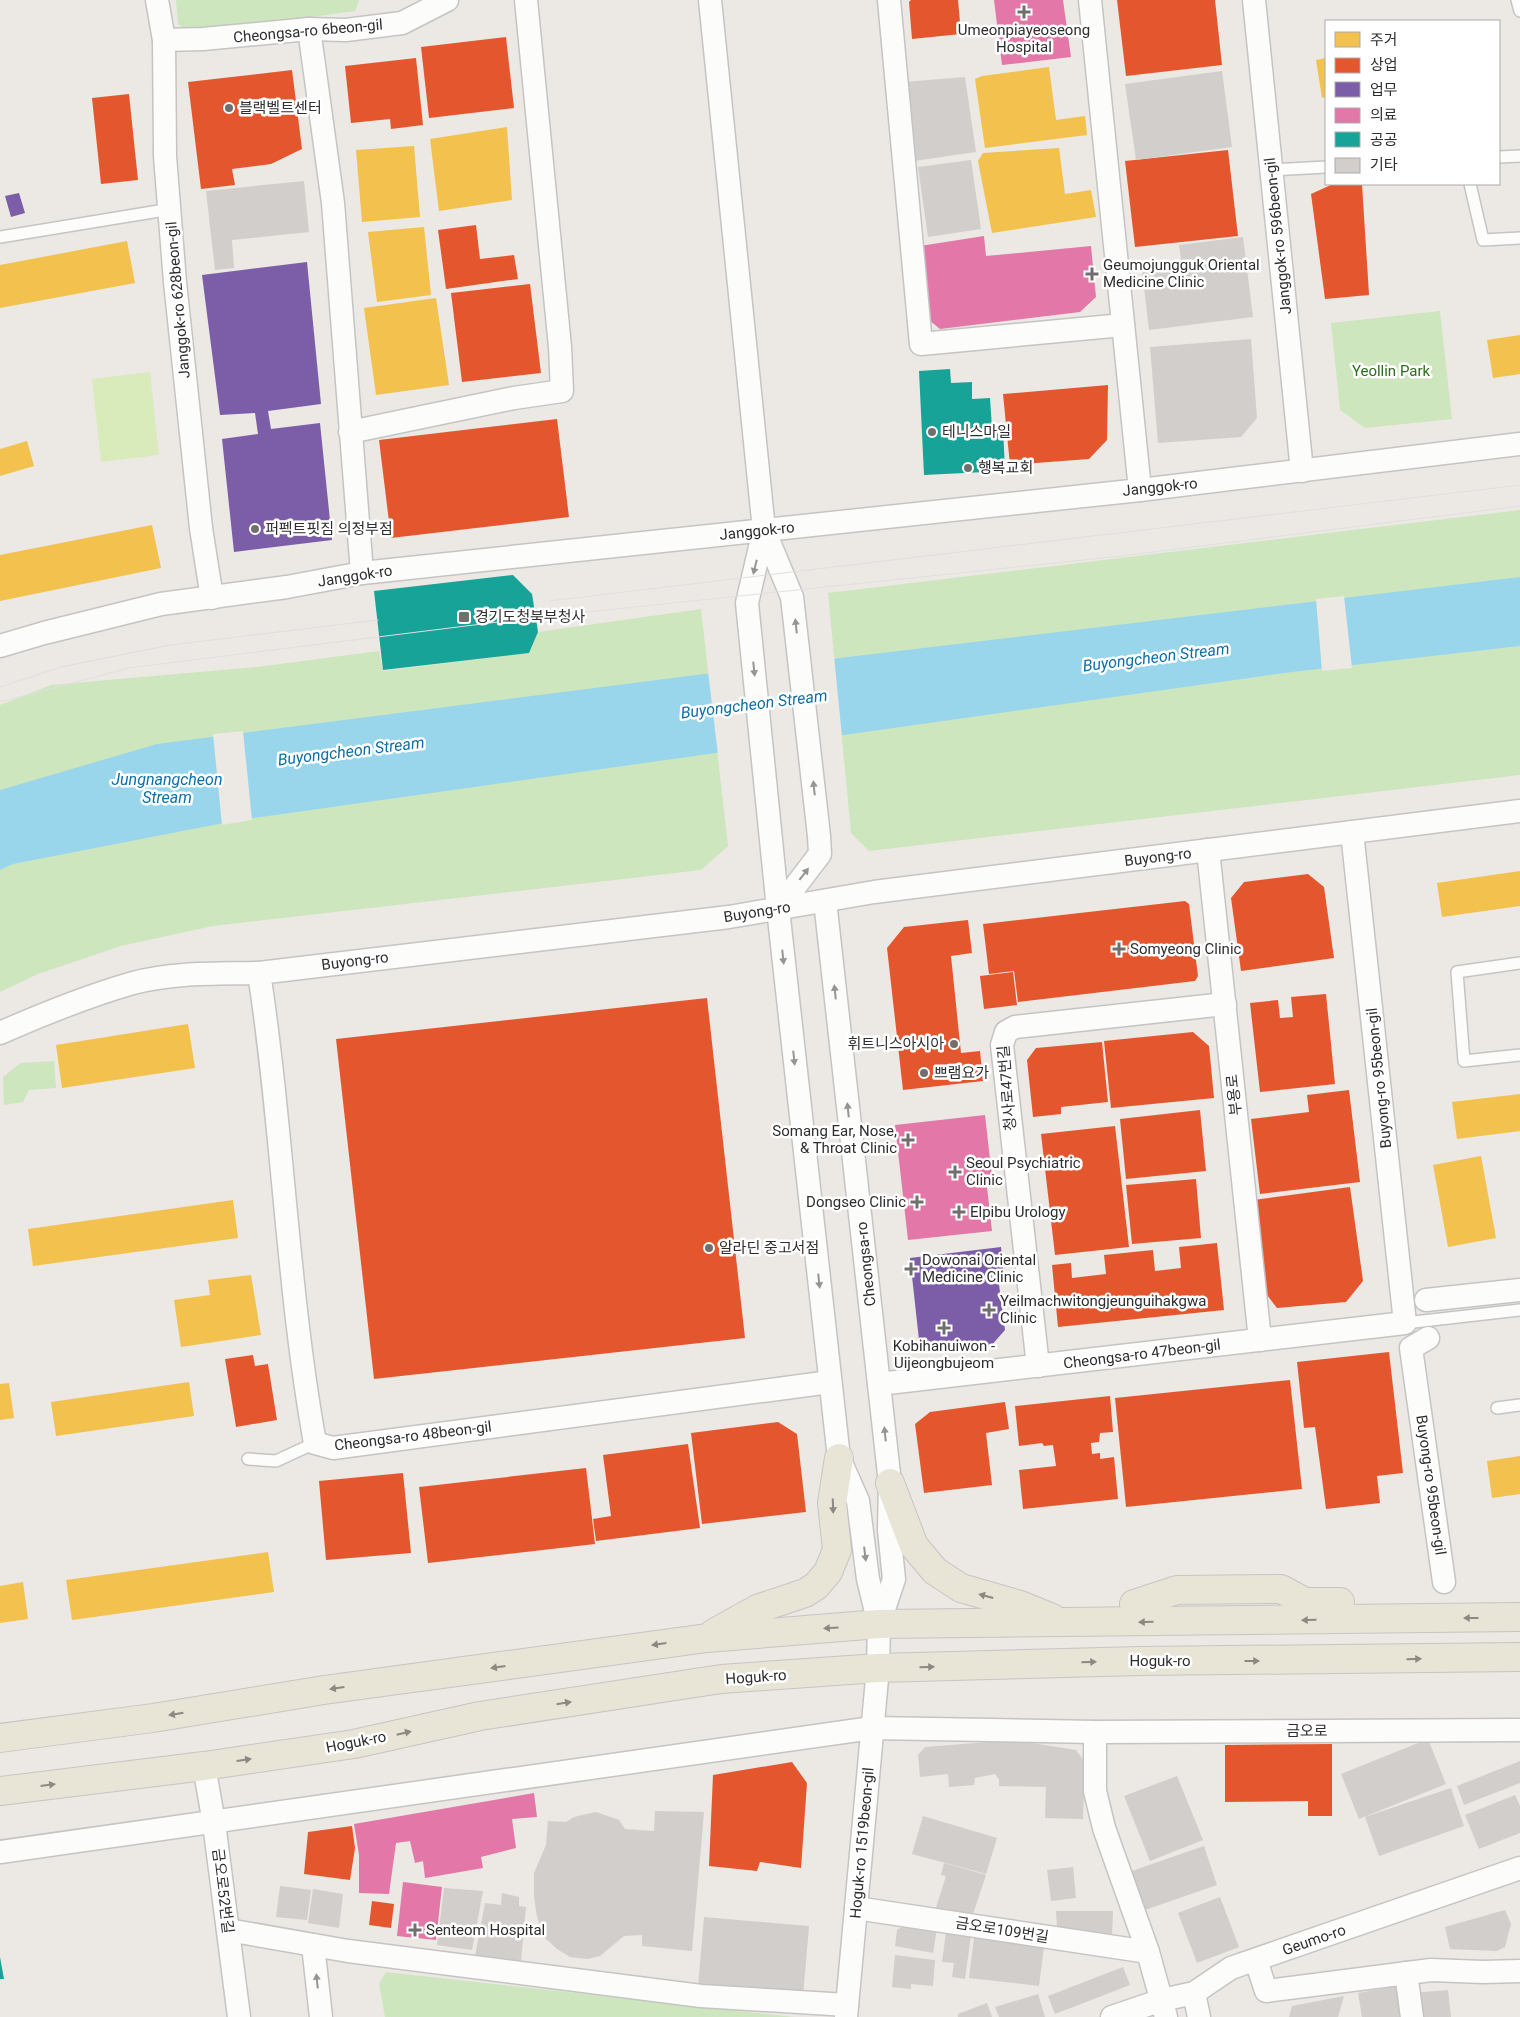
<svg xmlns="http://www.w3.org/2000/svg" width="1520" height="2017" font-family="Roboto,'Noto Sans KR',sans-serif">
<rect width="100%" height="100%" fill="#ece8e4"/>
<g fill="#cee6be">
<path d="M176 0H359L355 11 191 34 178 24Z"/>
<path d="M1440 311 1452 419 1365 428 1340 410 1331 323Z"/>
<path d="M1520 510V775L869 851 851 833 828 593Z"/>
<path d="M701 609 728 846 701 870 213 926 121 946 38 974 0 992V705L51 685 257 667 379 651 383 671 529 653 538 632Z"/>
<path d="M54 1061 56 1088 29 1090 23 1102 4 1105 3 1077 21 1063Z"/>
<path d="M386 1972 794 2017H385L379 1984Z"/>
</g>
<path fill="#d9eabb" d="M150 372 159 455 101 462 92 379Z"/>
<path fill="#99d6ec" d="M1520 577V646L1292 672 239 820 13 864 0 870V790L157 744 696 675Z"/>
<g fill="#ece8e4">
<path d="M1344 596 1352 668 1322 671 1316 599Z"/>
<path d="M834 656 842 737 718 755 708 671Z"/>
<path d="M243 731 252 820 222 825 213 734Z"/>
</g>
<g fill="#f2c14e">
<path d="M1326 58V97L1322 98 1316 60Z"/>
<path d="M1049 67 1056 120 1085 116 1087 135 985 148 975 79 982 76Z"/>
<path d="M507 127 512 200 439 211 430 139Z"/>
<path d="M414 146 420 217 362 222 356 150Z"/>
<path d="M1059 148 1065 194 1091 190 1096 217 992 233 978 161 983 153Z"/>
<path d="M424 227 431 295 377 302 368 232Z"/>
<path d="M127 241 135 283 0 308V265Z"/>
<path d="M436 298 449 385 376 395 364 308Z"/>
<path d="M1520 335V374L1493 378 1487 340Z"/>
<path d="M27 441 34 466 0 476V449Z"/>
<path d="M152 525 161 568 0 601V555Z"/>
<path d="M1520 871V906L1442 917 1437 883Z"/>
<path d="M188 1024 195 1068 62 1088 56 1045Z"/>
<path d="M1520 1094V1131L1457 1139 1452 1102Z"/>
<path d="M1481 1156 1496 1238 1448 1247 1433 1165Z"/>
<path d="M233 1200 238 1238 33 1266 28 1229Z"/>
<path d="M251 1275 261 1335 181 1347 174 1300 210 1295 208 1280Z"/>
<path d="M189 1382 194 1416 56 1436 51 1402Z"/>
<path d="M9 1383 14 1418 0 1420V1384Z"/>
<path d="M1520 1456V1494L1492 1498 1487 1461Z"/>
<path d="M268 1552 274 1592 72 1620 66 1580Z"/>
<path d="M23 1582 28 1619 0 1623V1586Z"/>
</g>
<g fill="#e4572e">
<path d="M911 0H958L961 34 912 39 909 2Z"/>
<path d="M1117 0H1215L1222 65 1126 76Z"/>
<path d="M506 37 514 108 429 118 421 47Z"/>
<path d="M416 58 423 125 391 129 390 119 351 123 345 66Z"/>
<path d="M292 70 302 149 271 164 232 169 235 185 201 189 188 82Z"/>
<path d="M129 94 138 180 101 184 92 98Z"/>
<path d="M1228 150 1238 236 1135 247 1125 161Z"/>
<path d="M1333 184H1362L1369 295 1325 299 1311 194Z"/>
<path d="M476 225 480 259 514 255 518 279 446 289 438 230Z"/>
<path d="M530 284 541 373 462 382 451 293Z"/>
<path d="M1108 385 1107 440 1089 459 1010 465 1003 394Z"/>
<path d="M557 419 569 517 391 538 379 440Z"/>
<path d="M1308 874 1324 887 1334 958 1241 971 1231 898 1244 882Z"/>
<path d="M1185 901 1189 904 1198 976 1195 981 1018 1002 1014 971 989 974 983 924Z"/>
<path d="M968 920 972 953 951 956 961 1053 980 1051 983 1081 903 1090 887 948 904 927Z"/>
<path d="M1013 972 1017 1005 984 1009 980 976Z"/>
<path d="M1326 994 1335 1084 1260 1092 1250 1003 1278 1000 1280 1018 1293 1017 1291 997Z"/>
<path d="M707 998 745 1338 374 1379 336 1039Z"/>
<path d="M1193 1032 1209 1046 1214 1098 1111 1108 1104 1041Z"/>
<path d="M1102 1042 1108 1102 1061 1107V1114L1033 1117 1027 1060 1036 1048Z"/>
<path d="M1349 1090 1360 1182 1260 1194 1251 1119 1309 1112 1307 1095Z"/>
<path d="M1200 1110 1206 1171 1126 1179 1120 1119Z"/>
<path d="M1115 1126 1129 1247 1055 1255 1041 1134Z"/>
<path d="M1196 1179 1201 1238 1132 1244 1126 1185Z"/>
<path d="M1350 1187 1363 1281 1346 1302 1277 1308 1267 1295 1254 1200Z"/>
<path d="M1217 1243 1224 1310 1058 1327 1052 1265 1071 1263 1072 1278 1106 1274 1104 1255 1153 1250 1155 1271 1181 1268 1179 1247Z"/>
<path d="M1389 1352 1403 1473 1377 1476 1380 1503 1326 1509 1315 1427 1304 1428 1297 1362Z"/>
<path d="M253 1355 255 1366 268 1364 277 1420 236 1427 225 1359Z"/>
<path d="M1290 1380 1302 1489 1126 1507 1115 1398Z"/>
<path d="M1110 1396 1113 1432 1100 1433 1099 1442 1091 1443 1092 1454 1100 1453V1459L1114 1457 1118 1499 1023 1509 1019 1470 1056 1466 1053 1445 1044 1446 1042 1443 1019 1446 1015 1406Z"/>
<path d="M1005 1402 1009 1429 986 1433 992 1485 924 1493 915 1424 930 1412Z"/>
<path d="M778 1422 797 1434 806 1512 702 1524 691 1433Z"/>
<path d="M688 1444 700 1528 596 1541 593 1519 611 1516 603 1455Z"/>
<path d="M586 1468 595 1544 428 1563 419 1487Z"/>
<path d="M403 1473 411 1553 326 1560 319 1481Z"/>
<path d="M1332 1744V1816H1308V1801L1225 1802V1745Z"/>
<path d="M792 1762 807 1783 801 1868 760 1862 757 1871 709 1866 713 1775Z"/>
<path d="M352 1826 355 1848 350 1880 304 1874 308 1832Z"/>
<path d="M372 1901 394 1904 391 1928 369 1925Z"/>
</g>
<g fill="#7b5ea7">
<path d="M19 193 25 213 11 217 5 196Z"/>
<path d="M307 262 321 404 268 411 271 429 320 423 332 540 234 552 222 439 258 434 255 413 220 415 202 275Z"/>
<path d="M1001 1247 1004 1277H998L1005 1330 990 1347 935 1353 919 1340 910 1258Z"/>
</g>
<g fill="#e377a8">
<path d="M994 0H1063L1071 57 1002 65Z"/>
<path d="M984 236 986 256 1091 246 1096 297 1080 312 940 329 929 320 920 246Z"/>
<path d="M985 1115 993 1186 987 1187 992 1231 908 1240 895 1125Z"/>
<path d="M534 1793 537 1817 512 1819 516 1848 481 1857 483 1868 425 1878 423 1861 415 1863 410 1841 396 1843 389 1894 359 1893V1855L354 1824Z"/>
<path d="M403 1882 442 1887 436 1940 397 1936Z"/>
</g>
<g fill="#17a398">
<path d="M950 369 951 383 972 382V399L990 398 992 428 1003 427 1005 471 924 475 919 371Z"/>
<path d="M513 575 532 594 538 632 529 653 383 670 374 591Z"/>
<path d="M0 1957 4 1979H0Z"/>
</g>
<g fill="#d1cecb">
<path d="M1222 71 1232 147 1136 160 1125 84Z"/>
<path d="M965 77 976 152 914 161 904 82Z"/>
<path d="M971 160 981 229 928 237 918 167Z"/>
<path d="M304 181 309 232 232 240 234 268 215 270 206 191Z"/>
<path d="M1243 237 1253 317 1149 330 1142 271 1182 266 1179 245Z"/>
<path d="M1251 339 1257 418 1241 437 1158 443 1150 347Z"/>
<path d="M1428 1739 1446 1784 1359 1819 1341 1774Z"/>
<path d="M1013 1740 1076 1750 1085 1762 1083 1819 1045 1818 1046 1787 999 1786V1779L995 1774 975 1778 974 1785 949 1787 948 1774 920 1777 918 1755 925 1747Z"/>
<path d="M1520 1761V1783L1464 1805 1457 1786Z"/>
<path d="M1177 1776 1203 1840 1150 1861 1124 1796Z"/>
<path d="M1451 1788 1464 1826 1379 1856 1365 1817Z"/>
<path d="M1515 1795 1520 1806V1833L1479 1849 1465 1815Z"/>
<path d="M655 1811 704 1812 692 1951 642 1946V1935L624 1936 600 1956 587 1959 570 1957 557 1949 545 1938 537 1917 534 1897V1873L546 1845 548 1821 566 1822 574 1817 596 1812 619 1820 625 1829 654 1831Z"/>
<path d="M923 1816 997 1838 986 1874 912 1854Z"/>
<path d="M1204 1846 1217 1885 1142 1911 1129 1872Z"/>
<path d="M944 1863 986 1875 971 1920 934 1914 946 1876 941 1875Z"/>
<path d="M1073 1867 1076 1898 1051 1901 1047 1870Z"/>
<path d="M280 1886 311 1890 307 1920 276 1917Z"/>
<path d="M444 1888 483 1891 472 1950 437 1945Z"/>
<path d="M313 1889 343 1894 339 1928 308 1923Z"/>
<path d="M502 1893 519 1897V1906L526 1907 521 1961 475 1956 485 1903 501 1905Z"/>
<path d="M1220 1897 1239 1947 1197 1963 1178 1913Z"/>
<path d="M1505 1910 1511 1924 1505 1947 1497 1951 1450 1949 1445 1927Z"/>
<path d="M1056 1911H1113L1112 1936 1057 1927Z"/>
<path d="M704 1917 809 1926 803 1996 698 1986Z"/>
<path d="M908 1923 937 1928 933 1953 895 1946 897 1930Z"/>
<path d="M946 1932 971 1935 965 1979 952 1977 954 1963 942 1962Z"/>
<path d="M974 1938 1044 1947 1039 1986 969 1978Z"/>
<path d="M895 1955 935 1960 933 1986 911 1984V1989L892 1987Z"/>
<path d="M1123 1967 1130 1985 1055 2014 1048 1996Z"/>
<path d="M1399 1986 1404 2017H1362L1358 1993Z"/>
<path d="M1448 1990 1451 2017H1416L1413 1993Z"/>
<path d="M1038 1994 1045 2017H999L995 2007Z"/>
<path d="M1344 1996 1338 2017H1289L1292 2006Z"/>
<path d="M987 2003 992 2017H958V2014Z"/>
</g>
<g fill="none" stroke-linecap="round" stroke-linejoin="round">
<defs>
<g id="lane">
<path d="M1517 0 1520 11"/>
<path d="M1499 157 1520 156"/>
<path d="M1271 170 1326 167"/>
<path d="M1470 184 1483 240 1520 238"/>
<path d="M0 237 171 209"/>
<path d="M1520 963 1457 972 1464 1061 1520 1055"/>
<path d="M1405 1323 1520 1310"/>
<path d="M1497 1408 1520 1405"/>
<path d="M248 1459 276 1461 315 1443"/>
</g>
<g id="street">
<path d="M157 0 164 40 165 156 175 282 201 528 212 598"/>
<path d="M710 0 764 530 792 597 819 836 820 854 778 909"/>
<path d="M889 0 921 344 1123 325"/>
<path d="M1090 0 1140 490"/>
<path d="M1254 0 1302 471"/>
<path d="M309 29 333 203 362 573"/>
<path d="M164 40 203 39 309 29 346 30 402 23 447 0"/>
<path d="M350 432 514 398 562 391 560 347 526 0"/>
<path d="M764 530 747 603 778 909 839 1458 858 1501 868 1579 879 1624 878 1668 846 2017"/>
<path d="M0 646 44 633 161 604 287 587 362 573 1140 490 1520 444"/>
<path d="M1208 850 1260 1340"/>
<path d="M825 901 890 1483 889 1530 894 1579 879 1624"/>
<path d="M259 973C283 1129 287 1288 315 1443L333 1448 830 1382"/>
<path d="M0 1033C43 1014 88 996 133 983 174 972 218 974 259 973L729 917 874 892 1520 811"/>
<path d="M1426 1300 1520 1290"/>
<path d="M1428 1338 1411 1348 1444 1582"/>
<path d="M1038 1366 1002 1045 1006 1032 1015 1027 1225 1004"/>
<path d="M879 1384 1405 1323 1352 832"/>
<path d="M1095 1732V1791L1104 1828 1148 1952 1166 2017"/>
<path d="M204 1766 214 1823 239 2017"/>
<path d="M0 1852 872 1728 1095 1732 1520 1730"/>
<path d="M856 1908 1148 1952"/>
<path d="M228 1930 348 1951 701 1996 847 2005"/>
<path d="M313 1945 321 2017"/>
<path d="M1256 1960 1266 1991 1431 1970 1483 1972 1520 1971"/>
<path d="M1406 1973 1412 2017"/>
<path d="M1194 1993 1199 2017"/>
<path d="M1112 2017 1162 2000 1194 1993 1231 1968 1520 1868"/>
</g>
<g id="primary">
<path d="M890 1483 914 1546 935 1571 961 1588 1020 1605 1052 1618"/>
<path d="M1134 1604 1177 1590 1281 1589 1305 1602H1340"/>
<path d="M714 1633 757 1609 805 1593 816 1586 828 1572 837 1550 832 1503 839 1458"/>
<path d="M0 1738 153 1718 324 1690 707 1638 879 1624 1520 1617"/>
<path d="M0 1791 204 1766 354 1744 480 1716 721 1679 878 1668 1140 1661 1520 1657"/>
</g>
</defs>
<use href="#lane" stroke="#c5c4c5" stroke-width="14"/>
<use href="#street" stroke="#c5c4c5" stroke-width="25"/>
<use href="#primary" stroke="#c6c5c4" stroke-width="30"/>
<use href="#lane" stroke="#fcfcfb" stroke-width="11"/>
<use href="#street" stroke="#fcfcfb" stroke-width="22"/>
<use href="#primary" stroke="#e8e4d6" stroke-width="28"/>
<g stroke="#dfdfe1" stroke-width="1">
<path d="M549 601 1520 485"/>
<path d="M0 687 61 667 170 645 378 620"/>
<path d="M0 702 129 668 530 618 1121 556 1520 506"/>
</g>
</g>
<defs><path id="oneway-solid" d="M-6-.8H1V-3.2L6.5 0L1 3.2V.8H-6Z" transform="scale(1.25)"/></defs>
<g fill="#959594">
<use href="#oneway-solid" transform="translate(755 567) rotate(104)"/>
<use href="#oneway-solid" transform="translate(796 626) rotate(-96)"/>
<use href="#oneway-solid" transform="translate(754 669) rotate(84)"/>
<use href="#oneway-solid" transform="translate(814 788) rotate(-96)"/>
<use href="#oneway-solid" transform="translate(804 874) rotate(-52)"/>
<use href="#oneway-solid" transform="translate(783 957) rotate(84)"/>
<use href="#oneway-solid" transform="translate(835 992) rotate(-96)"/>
<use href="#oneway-solid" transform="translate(794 1058) rotate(84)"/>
<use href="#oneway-solid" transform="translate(848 1110) rotate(-96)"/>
<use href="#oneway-solid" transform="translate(819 1281) rotate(84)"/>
<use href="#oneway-solid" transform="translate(885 1434) rotate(-96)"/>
<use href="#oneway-solid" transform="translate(865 1554) rotate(83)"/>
<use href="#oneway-solid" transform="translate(317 1981) rotate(-96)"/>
</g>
<g fill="#8b8982">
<use href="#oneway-solid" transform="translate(833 1506) rotate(88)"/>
<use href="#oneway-solid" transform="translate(986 1596) rotate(-165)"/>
<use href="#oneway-solid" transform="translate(1471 1618) rotate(180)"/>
<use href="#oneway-solid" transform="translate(1309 1620) rotate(179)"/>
<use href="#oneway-solid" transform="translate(1146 1622) rotate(179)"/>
<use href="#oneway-solid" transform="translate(831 1628) rotate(176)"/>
<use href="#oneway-solid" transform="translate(659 1644) rotate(172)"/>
<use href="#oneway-solid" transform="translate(1414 1659) rotate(-1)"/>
<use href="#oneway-solid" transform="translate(1252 1661)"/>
<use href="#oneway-solid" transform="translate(1089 1662) rotate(-2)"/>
<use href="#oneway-solid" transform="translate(498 1667) rotate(172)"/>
<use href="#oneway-solid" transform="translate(927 1667) rotate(-2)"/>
<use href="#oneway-solid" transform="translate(337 1688) rotate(172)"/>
<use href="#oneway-solid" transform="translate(564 1703) rotate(-9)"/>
<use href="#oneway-solid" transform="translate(176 1714) rotate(171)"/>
<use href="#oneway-solid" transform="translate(404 1733) rotate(-13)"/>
<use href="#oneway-solid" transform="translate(244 1760) rotate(-8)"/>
<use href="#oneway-solid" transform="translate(48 1785) rotate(-7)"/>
</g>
<g fill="#706f6e" stroke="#fff" stroke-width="2">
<path d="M1021.5 4.5h5v5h5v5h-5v5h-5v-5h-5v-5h5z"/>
<circle cx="229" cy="108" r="5"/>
<path d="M1089.5 266.5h5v5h5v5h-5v5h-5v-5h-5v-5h5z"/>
<circle cx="932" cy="432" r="5"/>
<circle cx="968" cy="468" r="5"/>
<circle cx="255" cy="529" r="5"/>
<rect x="458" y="611" width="12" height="12" rx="2.5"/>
<path d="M1116.5 941.5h5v5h5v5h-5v5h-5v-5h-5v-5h5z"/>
<circle cx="954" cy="1044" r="5"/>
<circle cx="924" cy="1073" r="5"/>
<path d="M905.5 1132.5h5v5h5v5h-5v5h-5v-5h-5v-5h5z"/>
<path d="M952.5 1164.5h5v5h5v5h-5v5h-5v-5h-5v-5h5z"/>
<path d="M914.5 1194.5h5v5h5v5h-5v5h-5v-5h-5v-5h5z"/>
<path d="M956.5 1204.5h5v5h5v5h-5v5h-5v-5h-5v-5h5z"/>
<circle cx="709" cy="1248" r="5"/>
<path d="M908.5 1261.5h5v5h5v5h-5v5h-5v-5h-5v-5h5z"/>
<path d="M986.5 1302.5h5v5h5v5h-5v5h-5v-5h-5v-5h5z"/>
<path d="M941.5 1320.5h5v5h5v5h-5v5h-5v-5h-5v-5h5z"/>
<path d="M412.5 1922.5h5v5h5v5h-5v5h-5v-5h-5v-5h5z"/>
</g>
<g text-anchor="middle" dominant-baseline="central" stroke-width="5" stroke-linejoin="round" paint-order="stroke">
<g font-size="15" fill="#2e2e2e" stroke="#fff" text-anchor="start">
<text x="1024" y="30" text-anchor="middle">Umeonpiayeoseong<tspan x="1024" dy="17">Hospital</tspan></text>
<text x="239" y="108">블랙벨트센터</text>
<text x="1103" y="265">Geumojungguk Oriental<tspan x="1103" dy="17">Medicine Clinic</tspan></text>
<text x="942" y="432">테니스마일</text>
<text x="978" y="468">행복교회</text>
<text x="265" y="529">퍼펙트핏짐 의정부점</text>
<text x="475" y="617">경기도청북부청사</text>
<text x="1130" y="949">Somyeong Clinic</text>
<text x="944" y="1044" text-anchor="end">휘트니스아시아</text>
<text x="934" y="1073">쁘램요가</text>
<text x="897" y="1131" text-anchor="end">Somang Ear, Nose,<tspan x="897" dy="17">&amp; Throat Clinic</tspan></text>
<text x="966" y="1163">Seoul Psychiatric<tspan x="966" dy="17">Clinic</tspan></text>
<text x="906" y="1202" text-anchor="end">Dongseo Clinic</text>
<text x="970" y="1212">Elpibu Urology</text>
<text x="719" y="1248">알라딘 중고서점</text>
<text x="922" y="1260">Dowonai Oriental<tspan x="922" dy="17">Medicine Clinic</tspan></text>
<text x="1000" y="1301">Yeilmachwitongjeunguihakgwa<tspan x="1000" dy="17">Clinic</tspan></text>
<text x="944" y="1346" text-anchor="middle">Kobihanuiwon -<tspan x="944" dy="17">Uijeongbujeom</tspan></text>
<text x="426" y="1930">Senteom Hospital</text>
</g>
<g font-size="15" fill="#2e2e2e" stroke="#fff">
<text transform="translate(308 31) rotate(-5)">Cheongsa-ro 6beon-gil</text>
<text transform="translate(1278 236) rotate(-96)">Janggok-ro 596beon-gil</text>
<text transform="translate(178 300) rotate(-95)">Janggok-ro 628beon-gil</text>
<text transform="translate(1160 487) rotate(-6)">Janggok-ro</text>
<text transform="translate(757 531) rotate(-6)">Janggok-ro</text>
<text transform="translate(355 576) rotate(-9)">Janggok-ro</text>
<text transform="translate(1158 857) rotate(-7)">Buyong-ro</text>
<text transform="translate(757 912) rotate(-9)">Buyong-ro</text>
<text transform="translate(355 961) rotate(-7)">Buyong-ro</text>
<text transform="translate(1379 1078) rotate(-96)">Buyong-ro 95beon-gil</text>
<text transform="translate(1007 1088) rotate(-95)">청사로47번길</text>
<text transform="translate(1234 1095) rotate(-96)">부용로</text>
<text transform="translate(866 1264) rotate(-96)">Cheongsa-ro</text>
<text transform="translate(1142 1354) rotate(-7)">Cheongsa-ro 47beon-gil</text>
<text transform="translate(413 1436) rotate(-7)">Cheongsa-ro 48beon-gil</text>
<text transform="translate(1431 1485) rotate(82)">Buyong-ro 95beon-gil</text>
<text x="1160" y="1661">Hoguk-ro</text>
<text transform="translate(756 1677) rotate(-4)">Hoguk-ro</text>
<text x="1307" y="1731">금오로</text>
<text transform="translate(356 1742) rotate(-11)">Hoguk-ro</text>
<text transform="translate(862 1843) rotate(-85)">Hoguk-ro 1519beon-gil</text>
<text transform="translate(223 1891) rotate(83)">금오로52번길</text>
<text transform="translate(1002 1930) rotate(9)">금오로109번길</text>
<text transform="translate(1314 1940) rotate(-19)">Geumo-ro</text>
</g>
<g font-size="15" fill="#2c6e1b" stroke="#fff">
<text x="1391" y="371">Yeollin Park</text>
</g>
<g font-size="16" font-style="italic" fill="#0d6fa3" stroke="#fff">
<text transform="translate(1156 657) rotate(-7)">Buyongcheon Stream</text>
<text transform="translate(754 704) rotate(-7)">Buyongcheon Stream</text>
<text transform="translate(351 751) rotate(-7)">Buyongcheon Stream</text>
<text x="167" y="779">Jungnangcheon<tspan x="167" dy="18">Stream</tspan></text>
</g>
</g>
<rect x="1325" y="20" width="175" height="165" fill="#ffffff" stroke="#ababab"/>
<rect x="1335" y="32" width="25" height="15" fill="#f2c14e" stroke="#ababab"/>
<text x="1370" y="45" font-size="15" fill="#2e2e2e">주거</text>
<rect x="1335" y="58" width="25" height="15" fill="#e4572e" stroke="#ababab"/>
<text x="1370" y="70" font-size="15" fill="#2e2e2e">상업</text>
<rect x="1335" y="82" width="25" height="15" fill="#7b5ea7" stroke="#ababab"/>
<text x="1370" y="95" font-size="15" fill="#2e2e2e">업무</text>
<rect x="1335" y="108" width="25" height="15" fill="#e377a8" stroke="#ababab"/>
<text x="1370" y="120" font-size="15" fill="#2e2e2e">의료</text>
<rect x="1335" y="132" width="25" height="15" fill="#17a398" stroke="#ababab"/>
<text x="1370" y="145" font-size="15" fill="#2e2e2e">공공</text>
<rect x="1335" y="158" width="25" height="15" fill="#d1cecb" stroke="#ababab"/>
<text x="1370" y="170" font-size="15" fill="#2e2e2e">기타</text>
</svg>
